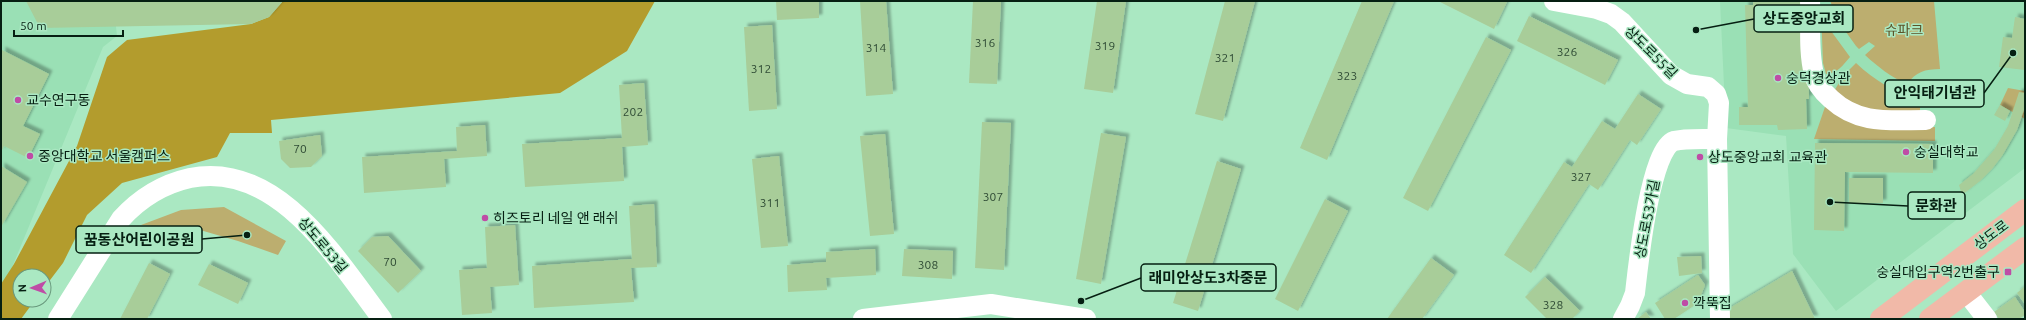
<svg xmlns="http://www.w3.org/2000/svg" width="2026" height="320" font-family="Ubuntu,'Noto Sans KR',sans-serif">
<defs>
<filter id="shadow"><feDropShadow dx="3.5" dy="-3.5" stdDeviation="1" flood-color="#0004"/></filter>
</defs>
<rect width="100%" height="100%" fill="#aae8c2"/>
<g fill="#9ae0b5">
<path d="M1 1H288L115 18 117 36 103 47 1 294Z"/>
<path d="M1720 1H2025V168L1836 311 1793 254 1786 136 1726 128Z"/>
</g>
<g fill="#bcae6f">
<path d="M1830 1H1934L1940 69C1925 69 1916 72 1907 84 1891 77 1878 67 1865 55L1875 46 1869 42 1859 49 1856 46 1841 25Z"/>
<path d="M1821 11 1831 31 1850 57C1843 65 1837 74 1826 74L1823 63Z"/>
<path d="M1856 63C1875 81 1895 92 1920 102V113H1873L1833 93 1843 76Z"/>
<path d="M2008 88 2025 91V119L2000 105Z"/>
<path d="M1826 104 1872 126 1935 127V141L1814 139Z"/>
<path d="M224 207 286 241 278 255 238 241 200 230 141 225 181 210Z"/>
</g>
<path fill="#b39c2d" d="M283 1H655L627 51 560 93 271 120 272 133H230L217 157 122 183 87 215 63 263 44 288V276H20V300H35L21 319H1V284L14 264 77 146 107 57 127 40 251 24 269 17Z"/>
<g fill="#a8cd99" filter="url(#shadow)">
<path d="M26 1H283L269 17 251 24 40 28Z"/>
<path d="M776 1H819V18L777 20Z"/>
<path d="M860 1H886L893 94 866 96Z"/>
<path d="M973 1H1001L997 84 969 83Z"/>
<path d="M1097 1H1126L1113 93 1084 89Z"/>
<path d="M1225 1H1255L1223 121 1195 114Z"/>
<path d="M1362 1H1394L1327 160 1300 148Z"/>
<path d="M1438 1H1504L1507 2 1494 29Z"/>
<path d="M1753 1H1807L1809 99H1806L1807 129 1778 130 1777 125H1739V107H1748L1745 5H1753Z"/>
<path d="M1529 16 1618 60 1605 85 1517 41Z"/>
<path d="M2015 17 2025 19V70L1999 67 2003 37 2012 38Z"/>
<path d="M772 25 777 109 749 111 744 27Z"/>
<path d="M1486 37 1511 50 1428 211 1403 198Z"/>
<path d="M2 50 49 74 23 126 40 134 28 158 4 146 1 152Z"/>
<path d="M644 83 648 145 622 147 624 181 525 187 522 144 622 138 619 85Z"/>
<path d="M2019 92 2025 93V107L2017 130 2002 156 1992 169 1980 181 1962 195 1959 185 1973 174 1994 150 2008 126Z"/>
<path d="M1638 94 1661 109 1637 145 1630 140 1598 190 1589 184 1531 273 1504 255 1564 162 1572 167 1602 121 1615 129Z"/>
<path d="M2000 105 2010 111 2005 121 1994 115Z"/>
<path d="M982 122 1011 123 1004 270 975 268Z"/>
<path d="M485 125 487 156 444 159 446 187 364 193 362 157 457 151 456 127Z"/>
<path d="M1101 133 1126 137 1101 284 1076 279Z"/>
<path d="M885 134 894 234 870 236 860 136Z"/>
<path d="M320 135 322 156 311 167 290 168 281 159 279 141Z"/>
<path d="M1815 143 1933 144V173L1845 172 1844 231 1814 230Z"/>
<path d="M779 156 788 246 761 248 752 159Z"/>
<path d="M1217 161 1241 169 1198 311 1173 303Z"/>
<path d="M1 166 27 182 1 227Z"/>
<rect x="1849" y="178" width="34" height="25"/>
<path d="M1325 199 1348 211 1298 311 1275 299Z"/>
<path d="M654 204 657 267 631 268 634 302 534 308 532 266 632 259 629 206Z"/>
<path d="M515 225 519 285 490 287 492 313 462 315 459 270 487 268 485 227Z"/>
<path d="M388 236 421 271 398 293 358 251 372 237Z"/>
<path d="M875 249 876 275 826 278 827 290 788 292 787 265 826 262V252Z"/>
<path d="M904 249 953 251 952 279 902 276Z"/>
<path d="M1701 256 1702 273 1679 276 1677 257Z"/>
<path d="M1431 258 1454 275 1422 319H1387Z"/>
<path d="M149 263 170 274 147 319H120Z"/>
<path d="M209 264 248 283 238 304 198 285Z"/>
<path d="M1792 271 1815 319H1723V312Z"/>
<path d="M1698 275 1705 285 1698 303 1674 319H1665L1655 303Z"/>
<path d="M1545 277 1580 311 1572 319H1547L1525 297Z"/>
<path d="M2025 286V304L2017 293Z"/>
<path d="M2015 297 2025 312V315L2019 319H1999L1994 312Z"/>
<path d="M1646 312 1651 319H1637Z"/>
</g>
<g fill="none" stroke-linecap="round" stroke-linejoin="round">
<g stroke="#fff" stroke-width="20">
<path d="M1554 1 1597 9 1611 14 1622 22 1671 75 1687 84 1708 87 1716 94 1719 103 1717 139 1720 319"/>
<path d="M1810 1C1811 24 1808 51 1814 74 1816 84 1823 92 1831 99 1859 125 1890 120 1926 120"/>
<path d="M1966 292 1987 319"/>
<path d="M58 319 121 219C140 198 163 184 190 178 278 160 337 260 382 319"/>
<path d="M863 319 991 304 1086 319"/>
<path d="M1623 319 1630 306 1635 293C1638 267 1650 149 1674 141 1685 138 1705 139 1717 139"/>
</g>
<g stroke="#f1b9a8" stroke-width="22">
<path d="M1881 319 2025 210"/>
<path d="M1930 319 2025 248"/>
</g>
</g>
<g fill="#bf4ca6" stroke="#aae8c2" stroke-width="1.5">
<circle cx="1778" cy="78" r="4"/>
<circle cx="18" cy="100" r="4"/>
<circle cx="1906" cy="152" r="4"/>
<circle cx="30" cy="156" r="4"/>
<circle cx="1700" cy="157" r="4"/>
<circle cx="485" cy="218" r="4"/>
<rect x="2004" y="268" width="8" height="8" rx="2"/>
<circle cx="1685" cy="303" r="4"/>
</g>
<g text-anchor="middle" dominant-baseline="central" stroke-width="3" stroke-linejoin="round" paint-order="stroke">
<g font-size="12" fill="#2e4a34">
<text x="985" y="42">316</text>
<text x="1105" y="45">319</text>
<text x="876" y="47">314</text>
<text x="1567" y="51">326</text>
<text x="1225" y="57">321</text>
<text x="761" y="68">312</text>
<text x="1347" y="75">323</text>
<text x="633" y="111">202</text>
<text x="300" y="148">70</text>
<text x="1581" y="176">327</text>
<text x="993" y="196">307</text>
<text x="770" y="202">311</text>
<text x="390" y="261">70</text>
<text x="928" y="264">308</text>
<text x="1553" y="304">328</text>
</g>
<g font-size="14" fill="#5c5227" stroke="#aae8c2">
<text x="1904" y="30">슈파크</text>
</g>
<g font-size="14" fill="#061f12" stroke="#aae8c2">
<text transform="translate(1651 52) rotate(45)">상도로55길</text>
<text transform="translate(1647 219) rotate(-79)">상도로53가길</text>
<text transform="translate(1991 235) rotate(-37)">상도로</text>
<text transform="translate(323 245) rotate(50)">상도로53길</text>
</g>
<g font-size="14" fill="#061f12" stroke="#aae8c2" text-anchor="start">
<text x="1786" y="78">숭덕경상관</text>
<text x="26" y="100">교수연구동</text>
<text x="1914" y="152">숭실대학교</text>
<text x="38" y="156">중앙대학교 서울캠퍼스</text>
<text x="1708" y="157">상도중앙교회 교육관</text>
<text x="493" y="218">히즈토리 네일 앤 래쉬</text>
<text x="2000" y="272" text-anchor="end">숭실대입구역2번출구</text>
<text x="1693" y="303">깍뚝집</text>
</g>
</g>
<path fill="none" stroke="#061f12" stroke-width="1.5" d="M1696 30L1754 19M2013 53L1984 93M1830 202L1908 206M247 235L202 239M1081 301L1141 278"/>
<g fill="#061f12" stroke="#aae8c2" stroke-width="1.5">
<circle cx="1696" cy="30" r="4"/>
<circle cx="2013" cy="53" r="4"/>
<circle cx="1830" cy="202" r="4"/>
<circle cx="247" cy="235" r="4"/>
<circle cx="1081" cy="301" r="4"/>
</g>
<g fill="#aae8c2" stroke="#061f12" stroke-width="1.5">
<rect x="1754" y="5" width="99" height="27" rx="4"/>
<rect x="1885" y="80" width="99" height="27" rx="4"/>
<rect x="1908" y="192" width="57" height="27" rx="4"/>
<rect x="76" y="226" width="126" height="27" rx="4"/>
<rect x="1141" y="264" width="135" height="27" rx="4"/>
</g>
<g font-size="15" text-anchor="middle" font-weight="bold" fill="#061f12">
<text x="1804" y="24">상도중앙교회</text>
<text x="1935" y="98">안익태기념관</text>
<text x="1936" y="211">문화관</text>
<text x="139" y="245">꿈동산어린이공원</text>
<text x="1208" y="283">래미안상도3차중문</text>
</g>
<rect width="2026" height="320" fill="none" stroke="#061f12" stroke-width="4"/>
<g transform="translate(32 288) rotate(268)"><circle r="19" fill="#aae8c2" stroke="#68987c"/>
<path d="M0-3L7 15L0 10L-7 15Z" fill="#bf4ca6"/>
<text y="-6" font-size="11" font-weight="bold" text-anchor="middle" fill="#061f12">N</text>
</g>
<path d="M14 30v6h109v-6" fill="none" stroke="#061f12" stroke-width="2"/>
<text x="20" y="30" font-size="12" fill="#061f12" stroke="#aae8c2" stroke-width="3" paint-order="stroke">50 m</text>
</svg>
